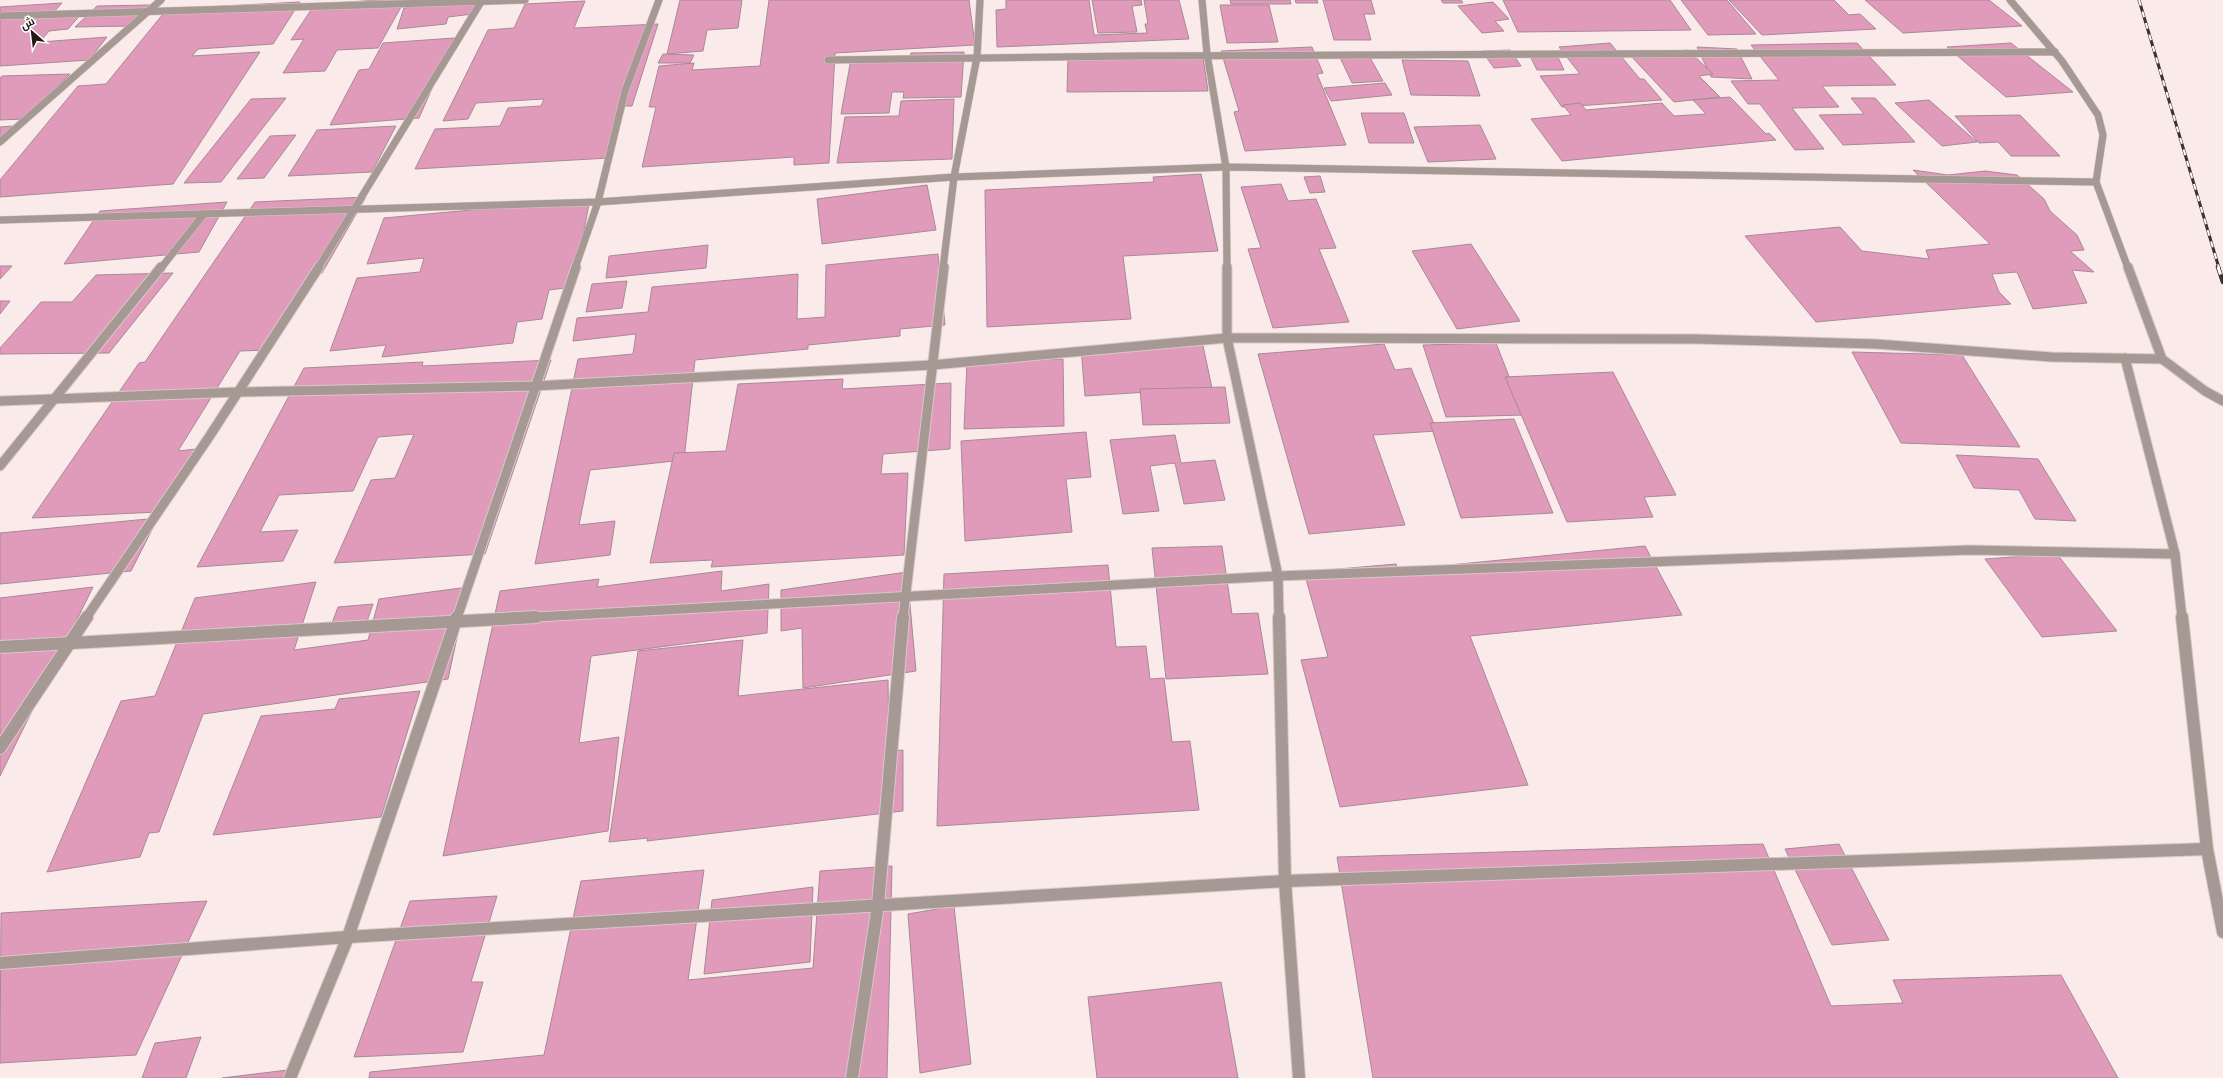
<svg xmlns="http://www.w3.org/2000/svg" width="2223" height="1078" font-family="'Public Sans',Cairo,sans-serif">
<rect width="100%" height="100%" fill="#faeaea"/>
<g fill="#e09bba" stroke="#a88996">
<path d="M380 0H405L378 48 337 50 325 71 283 73 304 39 291 40 315 4Z"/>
<path d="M476 0 473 14 448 17 446 24 397 29 404 8Z"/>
<path d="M680 0H742L738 28 707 30 703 51 667 54Z"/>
<path d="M769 0H969L975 45 835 53 829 163 794 165V157L642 167 656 107H649L659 66 694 63 692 70 760 66Z"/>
<path d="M1006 0H1089L1094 35 1147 33 1145 24H1148L1144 0H1179L1189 39 997 47 996 10 1006 9Z"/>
<path d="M1092 0H1141L1142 5 1132 6 1137 32 1098 33Z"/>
<path d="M1230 0H1290L1291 4H1231Z"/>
<path d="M1295 0H1317L1318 3H1296Z"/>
<path d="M1323 0H1371L1375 14H1364L1371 40H1334Z"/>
<path d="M1441 0H1461L1463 3H1443Z"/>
<path d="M1503 0H1670L1691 30 1518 32Z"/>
<path d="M1681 0H1727L1756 34 1708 35Z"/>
<path d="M1729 0H1834L1849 15 1860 14 1876 29 1762 35Z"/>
<path d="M1865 0H1989L2022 26 1903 33Z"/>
<path d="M585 1 574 28 658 24 632 106H625L609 158 415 169 435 129 500 126 508 108 541 106 544 99 476 103 468 119 443 121 488 30 514 28 525 4Z"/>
<path d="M300 2 273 44 198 49 192 56 260 52 173 184 0 197V180L78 86 106 84 167 9Z"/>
<path d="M1493 2 1509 19 1495 21 1504 31 1482 33 1458 6Z"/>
<path d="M62 3 51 15 82 13 68 29 49 31 40 42 107 37 89 60 0 66V7Z"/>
<path d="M150 5 130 26 75 27 97 6Z"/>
<path d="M1220 5H1269L1278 42 1227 43Z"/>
<path d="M454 38 419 118 330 125 359 70 369 69 383 43Z"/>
<path d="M1610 43 1640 79H1644L1662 100 1562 107 1540 76 1580 74 1559 47Z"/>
<path d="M1857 43 1896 85 1822 86 1839 107 1792 108 1824 149 1795 150 1760 104H1748L1731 81 1779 80 1751 45Z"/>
<path d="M2011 43 2073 92 2006 97 1947 47Z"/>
<path d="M1312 47 1323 73 1317 74 1346 145 1245 151 1234 112 1239 111 1221 51Z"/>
<path d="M1697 47 1737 49 1752 79 1711 77Z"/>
<path d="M1510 50 1521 66 1494 68 1482 51Z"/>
<path d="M1688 50 1713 74 1699 76 1720 97 1674 102 1630 55Z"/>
<path d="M964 52 961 97 903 98 904 92H892L889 113 841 114 851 59 910 57 911 53Z"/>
<path d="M1367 52 1383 81 1352 83 1338 53Z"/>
<path d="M1556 53 1564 70H1537L1529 54Z"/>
<path d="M663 54 694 55 690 63H658Z"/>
<path d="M1203 57 1208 91 1067 92 1068 58Z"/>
<path d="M1402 60 1468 61 1480 96 1411 95Z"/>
<path d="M70 74 24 119 0 120V78L2 76Z"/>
<path d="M1385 83 1392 95 1331 101 1324 88Z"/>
<path d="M1730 97 1766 134 1769 133 1776 140 1562 161 1531 119 1571 115 1563 105 1580 103 1586 110 1662 103 1674 116 1706 114 1693 100Z"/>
<path d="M286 98 221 182 184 183 251 99Z"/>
<path d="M1851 98H1875L1915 142 1843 145 1819 115 1864 114Z"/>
<path d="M954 99 952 159 837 163 845 117 899 116 901 101Z"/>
<path d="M1929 100 1977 142 1942 146 1895 103Z"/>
<path d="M1361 113H1404L1414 143H1369Z"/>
<path d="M2020 115 2060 156H2011L1998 142 1979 143 1955 116Z"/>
<path d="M1480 125 1496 159 1428 162 1414 127Z"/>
<path d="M12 126 0 139V127Z"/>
<path d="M396 126 372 172 288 176 317 130Z"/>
<path d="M296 135 264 178 237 179 270 136Z"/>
<path d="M1913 170 1948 175 1985 171 2017 175 2044 199 2050 211 2077 235 2084 250 2070 251 2094 272 2072 270 2087 303 2033 309 2017 272 1992 274 1999 292 2011 304 1816 322 1745 236 1840 227 1862 251 1929 259 1926 250 1990 244Z"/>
<path d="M1201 174 1218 251 1123 256 1131 319 987 327 985 190 1154 182 1153 177Z"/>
<path d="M1320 176 1325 192 1310 193 1304 177Z"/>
<path d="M1281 184 1288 201 1316 199 1336 248 1319 249 1349 322 1273 328 1248 249 1261 248 1241 187Z"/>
<path d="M927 185 936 230 822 244 817 199Z"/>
<path d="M366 197 322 273H315L270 350 240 351 178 451 196 449 158 512 32 518 139 363 145 362 255 202Z"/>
<path d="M590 199 573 287 549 290 542 319 517 322 513 343 382 357 386 345 330 351 357 278 420 272 424 258 367 264 384 218Z"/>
<path d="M227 202 199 252 64 264 100 211Z"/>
<path d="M1471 244 1520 321 1457 329 1412 251Z"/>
<path d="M708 245 706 268 606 278 609 256Z"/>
<path d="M938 254 945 325 900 329V336L808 345V349L695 360 684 460 590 470 579 525 615 521 610 555 535 564 578 359 633 354 636 334 573 341 577 318 648 312 652 287 798 274 797 319 825 317 826 265Z"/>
<path d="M0 266H12L0 279Z"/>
<path d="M173 273 109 353 0 354V348L41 302H72L96 275Z"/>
<path d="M627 281 622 308 586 312 592 284Z"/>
<path d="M0 301H10L0 314Z"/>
<path d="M1202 341 1212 388 1085 396 1081 348Z"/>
<path d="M1496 343 1524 415 1446 417 1423 345Z"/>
<path d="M1384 344 1395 370 1411 368 1437 431 1373 435 1405 525 1309 534 1258 354Z"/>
<path d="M1852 352 1962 355 2020 447 1901 443Z"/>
<path d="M1063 359 1064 426 964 429 967 362Z"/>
<path d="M551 360 485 554 334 563 371 480 395 478 414 434 378 437 353 491 279 495 260 532 298 530 283 561 197 567 304 368 423 362 422 366Z"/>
<path d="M1613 372 1676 495 1644 497 1653 517 1567 522 1505 377Z"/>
<path d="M843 379 842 389 951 383 950 449 883 454 881 474 908 473 904 555 711 567 713 560 650 563 674 453 726 451 738 384Z"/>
<path d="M1225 387 1230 423 1143 425 1140 389Z"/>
<path d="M1514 419 1553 513 1461 518 1430 423Z"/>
<path d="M1086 432 1091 477 1066 479 1072 532 965 541 961 441Z"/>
<path d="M1175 435 1181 463 1215 460 1225 500 1184 504 1175 463 1150 466 1159 511 1123 514 1110 440Z"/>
<path d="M1956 455 2038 459 2076 521 2035 519 2019 490 1974 488Z"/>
<path d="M158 518 131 571 0 584V533Z"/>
<path d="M1222 546 1232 614 1258 613 1268 674 1166 679 1152 548Z"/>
<path d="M1645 546 1682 615 1470 636 1528 785 1340 807 1301 660 1328 657 1304 572 1396 564 1398 570Z"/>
<path d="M2057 554 2117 631 2042 637 1985 559Z"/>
<path d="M1108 565 1116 647 1146 646 1150 679 1164 678 1172 742 1190 741 1199 810 937 826 944 574Z"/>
<path d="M722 571 721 591 769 584 767 633 591 656 579 743 619 737 608 831 443 856 500 591 599 579 597 587Z"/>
<path d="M907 572 916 671 803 688 802 628 781 631V590Z"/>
<path d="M316 582 294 650 368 640 379 599 468 587 448 679 203 714 159 832 149 833 140 857 47 872 121 701 155 696 195 598Z"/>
<path d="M93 587 0 776V598Z"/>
<path d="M373 604 364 630 328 634 338 607Z"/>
<path d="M743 640 738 696 888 680 889 751 903 750V811L647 841 648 838 609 842 638 651Z"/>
<path d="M420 691 381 817 213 835 261 716 335 709 339 699Z"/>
<path d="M1763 844 1831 1006 1903 1003 1893 980 2061 975 2118 1078H1373L1337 857Z"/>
<path d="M1839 844 1889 940 1832 945 1785 849Z"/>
<path d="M892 866 887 1078H369L370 1072 544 1055 581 881 704 870 688 980 813 968 820 871Z"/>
<path d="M813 887 810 962 704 974 712 900Z"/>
<path d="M497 896 471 982H483L463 1052 354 1057 410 901Z"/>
<path d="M207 901 136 1055 0 1063 1 913Z"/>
<path d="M954 906 971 1064 920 1073 908 914Z"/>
<path d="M1221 982 1238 1078H1097L1088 997Z"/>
<path d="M201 1037 186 1078H142L155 1043Z"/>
<path d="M296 1069 293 1078H222Z"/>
</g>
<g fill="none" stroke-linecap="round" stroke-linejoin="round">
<defs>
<g id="street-far2">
<path d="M1202 0 1207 54 1226 167 1227 268"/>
<path d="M2010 0 2062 61 2098 115 2103 135 2096 182 2128 268"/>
<path d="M0 16 525 0"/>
<path d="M828 60 1135 56 2055 52"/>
<path d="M0 142 161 0"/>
<path d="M0 220 598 202 954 177 1226 167 2096 182"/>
<path d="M161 268 204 214"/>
<path d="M318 268 481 2"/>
<path d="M575 268 598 202 625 91 659 0"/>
<path d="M943 268 954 177 977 57 980 0"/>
</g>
<g id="street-far1">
<path d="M1227 267V338L1278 576 1279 618"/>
<path d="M2128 267 2162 359 2205 391 2223 401"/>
<path d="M2125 358 2175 554 2182 618"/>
<path d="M0 401 238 392 534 386 932 365 1227 338 1695 339 1876 344 2051 357 2162 359"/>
<path d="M0 466 161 267"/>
<path d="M86 618 209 437 319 267"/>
<path d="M457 618 576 267"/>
<path d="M518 618 1278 576 1969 550 2175 554"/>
<path d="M903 618 944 267"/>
</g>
<g id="street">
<path d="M1279 617 1285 881 1299 1078"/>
<path d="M2182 617 2207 849 2223 932"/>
<path d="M0 647 536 617"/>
<path d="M0 748 87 617"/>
<path d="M0 963 348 937 1285 881 2207 849"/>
<path d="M290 1078 348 937 457 617"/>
<path d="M852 1078 878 905 903 617"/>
</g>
</defs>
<use href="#street-far2" stroke="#d8c8c8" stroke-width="8"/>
<use href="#street-far1" stroke="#d8c8c8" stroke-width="11"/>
<use href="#street" stroke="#d8c8c8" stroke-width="14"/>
<use href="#street-far2" stroke="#a69892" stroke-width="7"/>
<use href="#street-far1" stroke="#a69892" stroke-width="9"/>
<use href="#street" stroke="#a69892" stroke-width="12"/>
<defs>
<path id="rail-far1" d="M2139 0 2219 268"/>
<path id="rail" d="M2218 267 2223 282"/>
</defs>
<use href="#rail-far1" stroke="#3e3030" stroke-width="3"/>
<use href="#rail" stroke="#3e3030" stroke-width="4.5"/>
<use href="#rail-far1" stroke="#fff" stroke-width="2" stroke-dasharray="6" stroke-linecap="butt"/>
<use href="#rail" stroke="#fff" stroke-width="3" stroke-dasharray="8" stroke-linecap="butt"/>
</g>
<g transform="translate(32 32) rotate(332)" stroke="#ffffff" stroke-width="3" paint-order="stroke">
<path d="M0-3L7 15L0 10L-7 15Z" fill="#241717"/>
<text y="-6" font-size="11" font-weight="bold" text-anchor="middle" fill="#241717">ش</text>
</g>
</svg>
